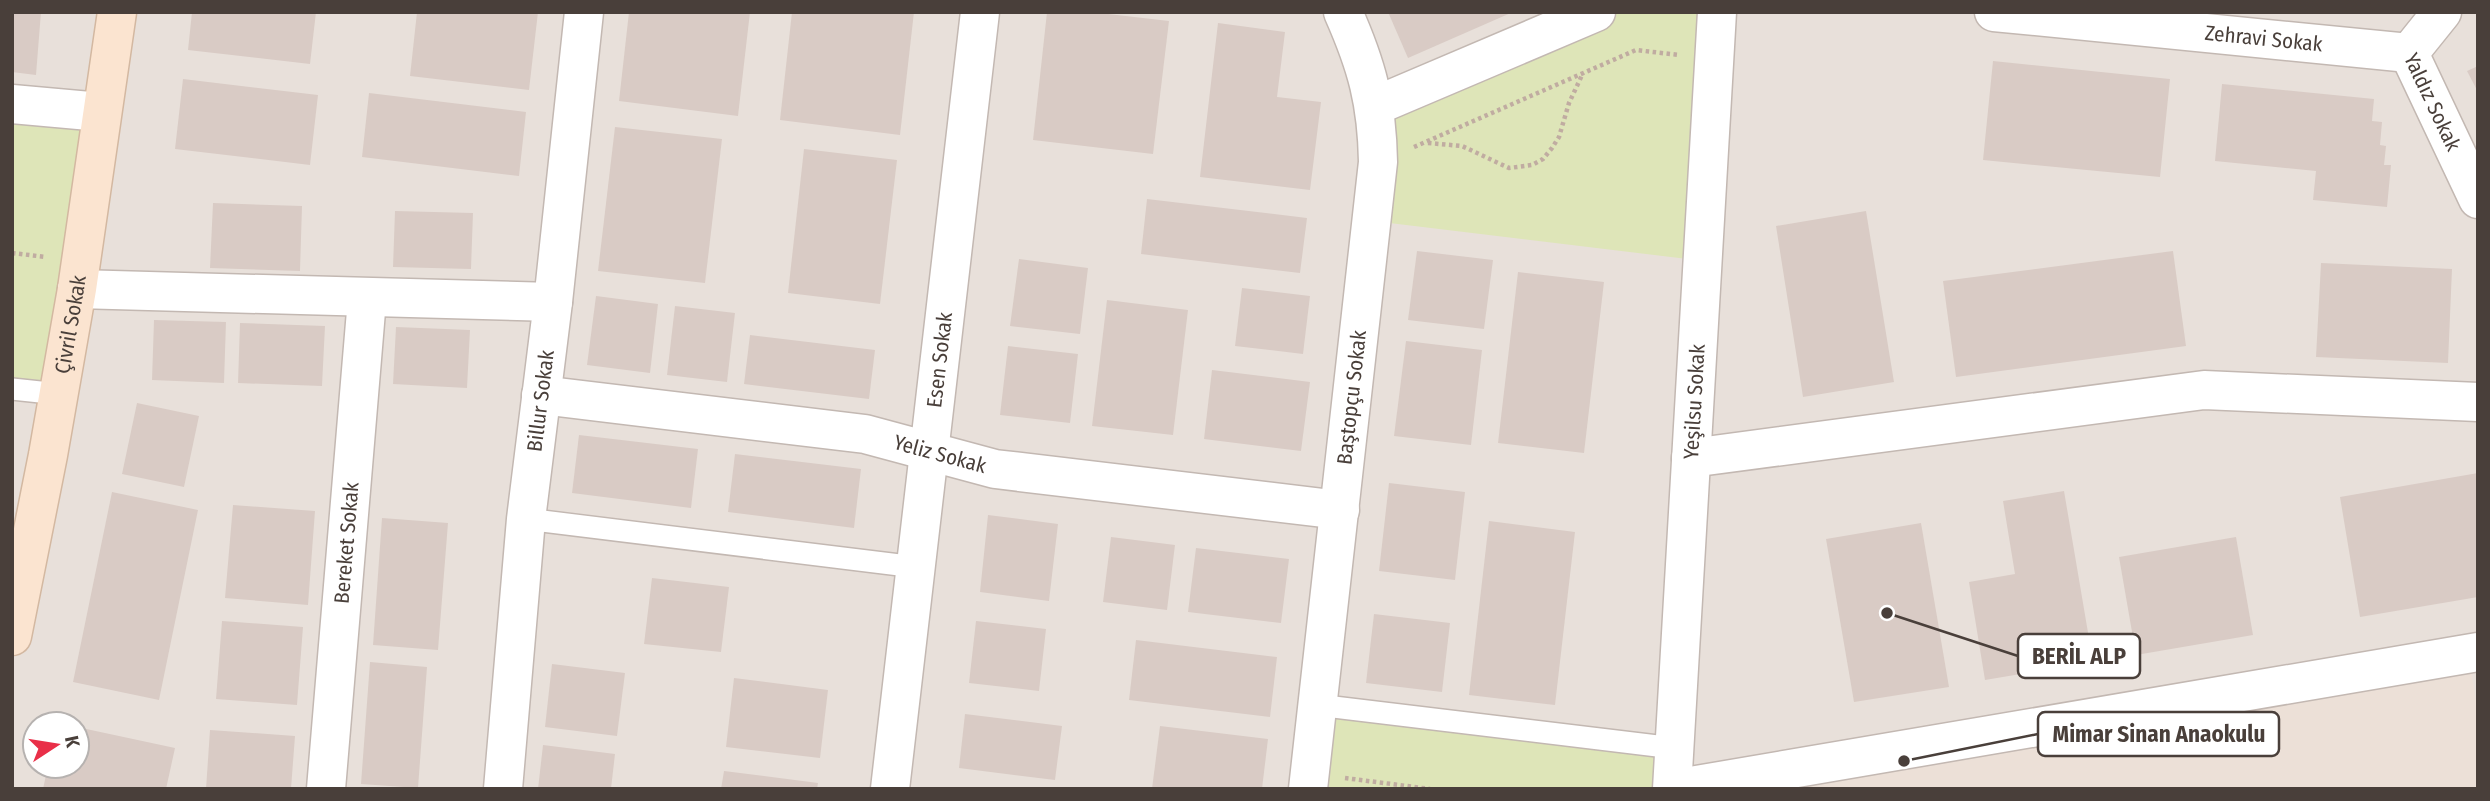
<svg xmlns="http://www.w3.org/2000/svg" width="2490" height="801" font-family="'Fira Sans Condensed',sans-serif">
<rect width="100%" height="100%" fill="#f5f0ec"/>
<path fill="#e8e0da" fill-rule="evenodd" d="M12 12H2478V789H12ZM35 724H77V766H35Z"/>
<path fill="#ece0d7" d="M2468 654 2478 712V789H1721Z"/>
<g fill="#dee5b8">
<path d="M1596 12H1717L1704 261 1373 221 1375 106Z"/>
<path d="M12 104 101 112 59 394 12 389Z"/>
<path d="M1317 705 1674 748 1672 789H1308Z"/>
</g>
<g fill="#d9cbc5">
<path d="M12 12H41L36 75 12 72Z"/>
<path d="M192 12H316L310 64 188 50Z"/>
<path d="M417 12H538L529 90 410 76Z"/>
<path d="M629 12H750L738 116 619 101Z"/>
<path d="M792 12H914L900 135 780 120Z"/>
<path d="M1047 12H1091L1169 21 1153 154 1033 140Z"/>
<path d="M1388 12H1513L1408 58Z"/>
<path d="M1218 23 1285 32 1277 97 1321 102 1310 190 1200 177Z"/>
<path d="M1993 61 2170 79 2160 177 1983 160Z"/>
<path d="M2478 66V92L2467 71Z"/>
<path d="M183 79 318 95 310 165 175 149Z"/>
<path d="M2222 84 2374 99 2372 121 2382 122 2380 145 2386 146 2384 165H2391L2387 207 2313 200 2316 171 2215 161Z"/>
<path d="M369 93 526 112 519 176 362 157Z"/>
<path d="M615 127 722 139 705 283 598 271Z"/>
<path d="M804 149 897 160 880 304 788 293Z"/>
<path d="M1147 199 1307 218 1300 273 1141 254Z"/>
<path d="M213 203 302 206 300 271 210 268Z"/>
<path d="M395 211 473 213 471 269 393 267Z"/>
<path d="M1866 211 1894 382 1803 397 1776 226Z"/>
<path d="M1417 251 1493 260 1484 329 1408 320Z"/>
<path d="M2173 251 2186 346 1956 377 1943 281Z"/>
<path d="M1019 259 1088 268 1080 334 1010 326Z"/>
<path d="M2321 263 2452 269 2448 363 2316 357Z"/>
<path d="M1518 272 1604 282 1584 453 1498 443Z"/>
<path d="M1242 288 1310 296 1303 354 1235 346Z"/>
<path d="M596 296 658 304 650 373 587 365Z"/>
<path d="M1107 300 1188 310 1173 435 1092 426Z"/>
<path d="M675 306 735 313 727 382 667 375Z"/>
<path d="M154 320 226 322 224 383 152 380Z"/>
<path d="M240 323 325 326 322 386 238 383Z"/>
<path d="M396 327 470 330 467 388 393 384Z"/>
<path d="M750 335 875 350 869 399 744 384Z"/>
<path d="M1406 341 1482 350 1471 445 1394 436Z"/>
<path d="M1008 346 1078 354 1070 423 1000 415Z"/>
<path d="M1212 370 1310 382 1301 451 1204 439Z"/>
<path d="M137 403 199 416 184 487 122 474Z"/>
<path d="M579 435 698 449 691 508 572 493Z"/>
<path d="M735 454 861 469 854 528 728 512Z"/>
<path d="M2478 473V597L2360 617 2340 497Z"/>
<path d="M1389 483 1465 492 1455 580 1379 571Z"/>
<path d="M2064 491 2093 662 1985 680 1969 582 2015 574 2003 501Z"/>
<path d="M112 492 198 510 159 700 73 682Z"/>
<path d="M233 505 315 511 308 605 225 598Z"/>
<path d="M988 515 1058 524 1049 601 980 592Z"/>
<path d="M382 518 448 523 438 650 373 645Z"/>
<path d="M1489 521 1575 532 1555 705 1469 695Z"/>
<path d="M1921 523 1949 687 1854 702 1826 539Z"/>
<path d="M1111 537 1175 545 1167 610 1103 602Z"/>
<path d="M2236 537 2253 635 2136 655 2119 557Z"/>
<path d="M1196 548 1289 559 1281 623 1188 612Z"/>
<path d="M652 578 729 587 721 652 644 644Z"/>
<path d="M1374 614 1450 623 1442 692 1366 683Z"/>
<path d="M222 621 303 627 297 705 216 699Z"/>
<path d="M976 621 1046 629 1039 691 969 683Z"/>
<path d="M1136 640 1277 657 1270 717 1129 700Z"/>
<path d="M370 662 427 667 418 788 361 784Z"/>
<path d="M552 664 625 673 617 736 545 727Z"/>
<path d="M734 678 828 690 820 758 726 747Z"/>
<path d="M965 714 1062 726 1055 780 959 768Z"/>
<path d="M1160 726 1268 739 1262 789H1152Z"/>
<path d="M77 727 175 748 166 789H43L48 766H77Z"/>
<path d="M210 730 295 736 291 789H206Z"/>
<path d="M543 745 615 754 611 789H538Z"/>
<path d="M724 771 818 783 817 789H721Z"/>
</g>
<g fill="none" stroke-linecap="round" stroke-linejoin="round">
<defs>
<g id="lane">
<path d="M12 389 59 394"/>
<path d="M526 519 916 567"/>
<path d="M1317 705 1674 748"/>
</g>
<g id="street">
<path id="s1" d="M1994 12 2409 53"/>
<path id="s2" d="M2442 12 2409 53 2478 199"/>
<path d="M12 104 101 112"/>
<path d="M1375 106 1596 12"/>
<path d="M77 289 553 302"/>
<path id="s3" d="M541 395 865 434 995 469 1340 510"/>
<path d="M1691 458 2204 390 2478 402"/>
<path id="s4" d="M326 789 367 299"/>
<path id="s5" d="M503 789 526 519 553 302 584 12"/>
<path id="s6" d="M890 789 980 12"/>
<path id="s7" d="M1308 789 1378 162C1377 103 1367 66 1343 12"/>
<path id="s8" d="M1672 789 1717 12"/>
<path d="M1673 789 2478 652"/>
</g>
<g id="secondary">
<path id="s9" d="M12 636 48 455 77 289 117 12"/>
</g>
</defs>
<use href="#lane" stroke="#c3b8b2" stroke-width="24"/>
<use href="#street" stroke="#c3b8b2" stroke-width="41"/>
<use href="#secondary" stroke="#d3b8a1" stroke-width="41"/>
<g stroke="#c0aca1" stroke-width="4.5" stroke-dasharray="3.5 3.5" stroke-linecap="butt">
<path d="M1428 143 1462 146 1509 168 1532 165 1543 159 1552 148 1559 137 1569 103 1583 73"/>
<path d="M1414 147 1636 50 1679 55"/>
<path d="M12 253 46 257"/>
<path d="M1345 778 1430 789"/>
</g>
<use href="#lane" stroke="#fff" stroke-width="21"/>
<use href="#street" stroke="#fff" stroke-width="38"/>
<use href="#secondary" stroke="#fbe4d0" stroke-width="38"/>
</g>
<g text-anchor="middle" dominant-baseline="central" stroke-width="5" stroke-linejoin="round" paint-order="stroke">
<g font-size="21" fill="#493f3a" stroke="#fff">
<text stroke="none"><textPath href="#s1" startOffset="271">Zehravi Sokak</textPath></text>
<text stroke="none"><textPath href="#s2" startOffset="107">Yaldız Sokak</textPath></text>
<text stroke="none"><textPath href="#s9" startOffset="317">Çivril Sokak</textPath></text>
<text stroke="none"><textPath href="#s6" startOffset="432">Esen Sokak</textPath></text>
<text stroke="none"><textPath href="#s7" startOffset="394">Baştopçu Sokak</textPath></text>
<text stroke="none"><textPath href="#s5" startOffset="390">Billur Sokak</textPath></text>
<text stroke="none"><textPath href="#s8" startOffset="388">Yeşilsu Sokak</textPath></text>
<text stroke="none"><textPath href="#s3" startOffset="404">Yeliz Sokak</textPath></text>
<text stroke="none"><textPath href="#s4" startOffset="247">Bereket Sokak</textPath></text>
</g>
</g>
<path fill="none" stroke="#493f3a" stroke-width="2.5" d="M1887 613L2018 656M1904 761L2038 734"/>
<g fill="#493f3a" stroke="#fff" stroke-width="2.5">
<circle cx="1887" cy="613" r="7"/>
<circle cx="1904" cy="761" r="7"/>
</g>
<g fill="#fff" stroke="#493f3a" stroke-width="2.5">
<rect x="2018" y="634" width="122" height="44" rx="7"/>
<rect x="2038" y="712" width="241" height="44" rx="7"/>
</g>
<g font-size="23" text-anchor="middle" font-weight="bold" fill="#493f3a">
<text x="2079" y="664">BERİL ALP</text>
<text x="2159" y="742">Mimar Sinan Anaokulu</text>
</g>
<rect width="2490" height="801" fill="none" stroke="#493f3a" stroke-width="28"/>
<g transform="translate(56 745) rotate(78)"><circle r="33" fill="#ffffff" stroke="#b6b2b0" stroke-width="2"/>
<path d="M0-5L12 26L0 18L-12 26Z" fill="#e92f48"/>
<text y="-10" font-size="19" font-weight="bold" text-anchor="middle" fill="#493f3a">K</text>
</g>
</svg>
